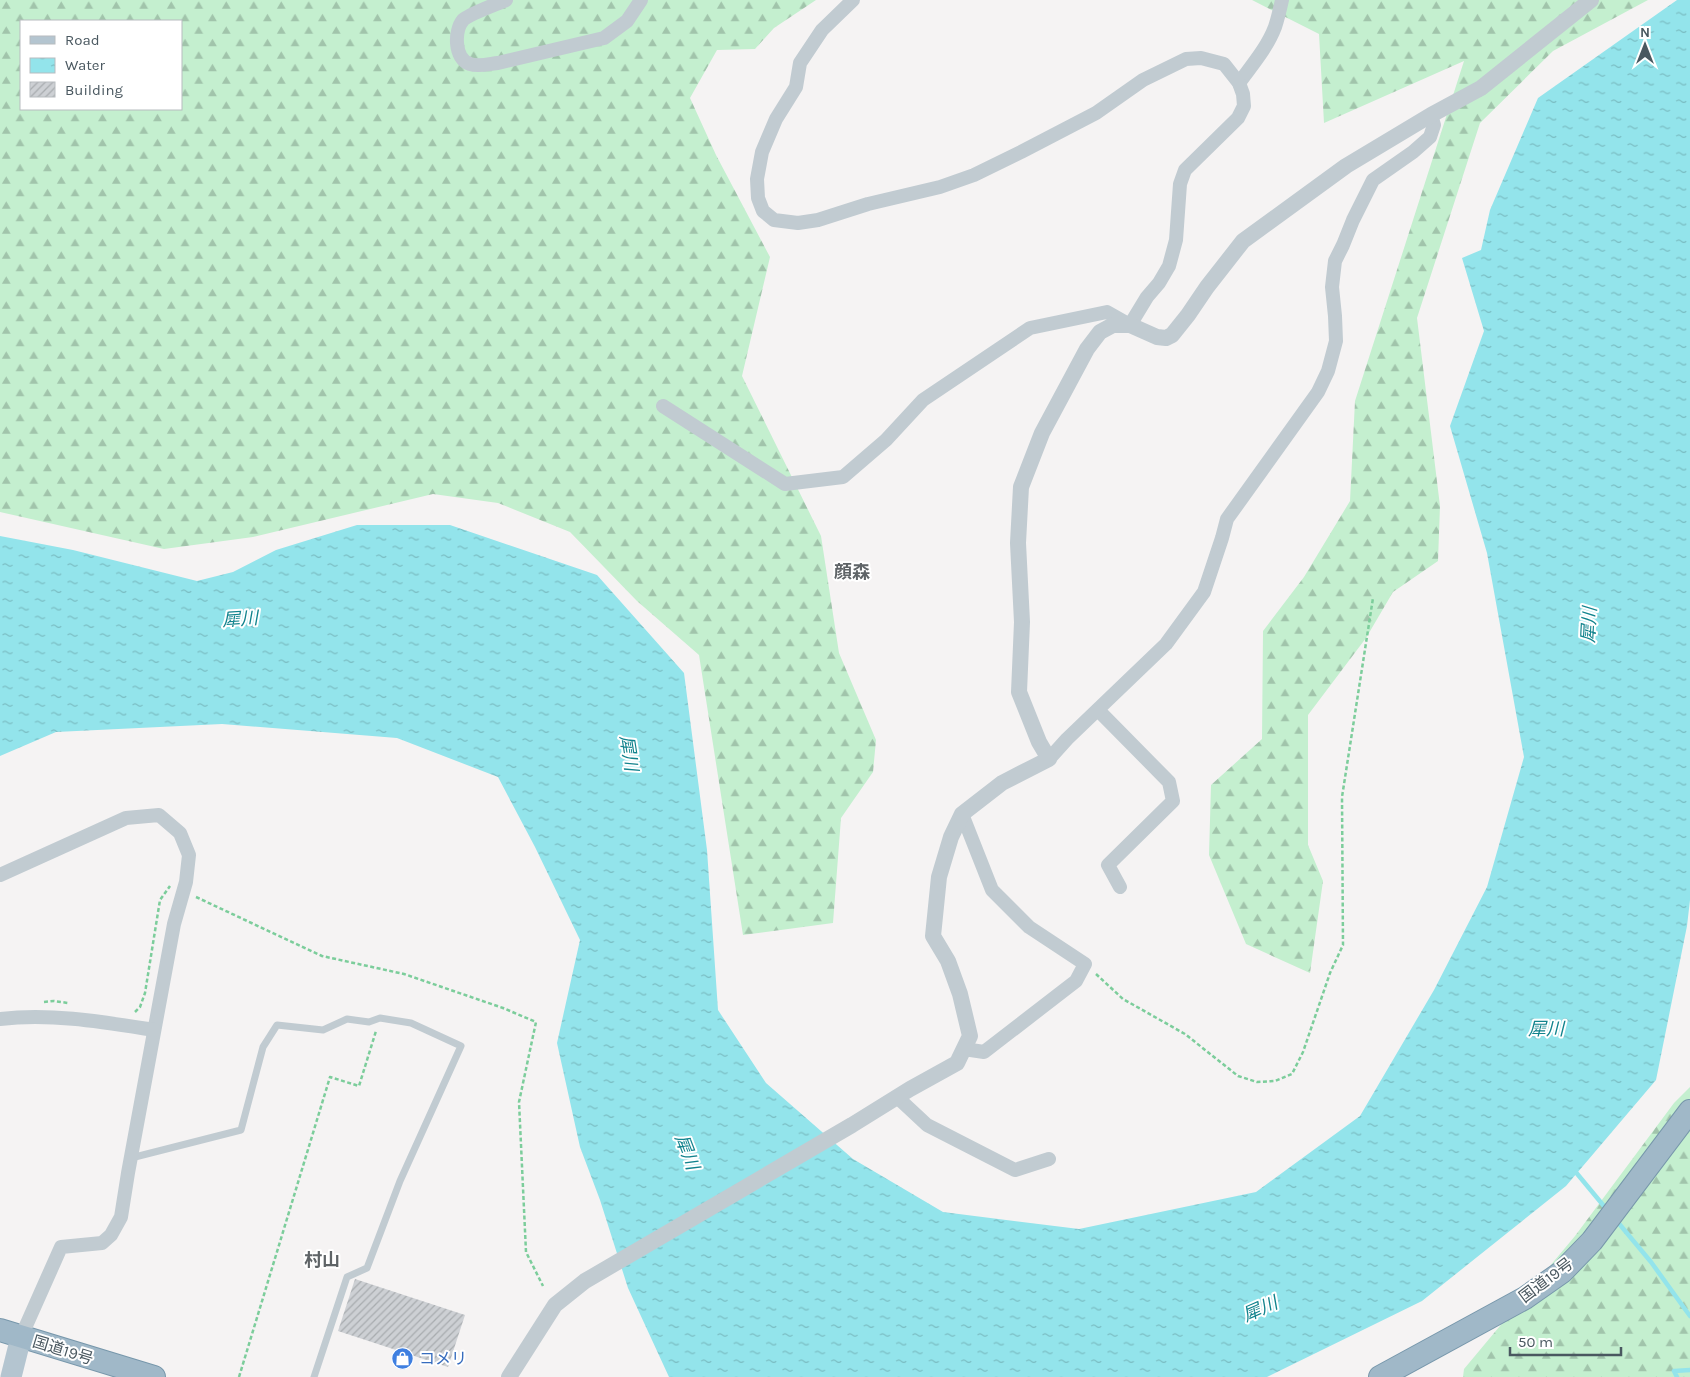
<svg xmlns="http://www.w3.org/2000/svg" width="1690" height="1377" font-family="Karla,'Noto Sans JP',sans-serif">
<defs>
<pattern id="forest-firs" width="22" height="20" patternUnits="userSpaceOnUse" patternTransform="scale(1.25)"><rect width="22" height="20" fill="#c4efcf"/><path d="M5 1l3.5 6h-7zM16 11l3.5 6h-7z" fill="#a1c4ab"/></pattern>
<pattern id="water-ripples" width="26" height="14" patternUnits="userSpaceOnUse" patternTransform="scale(1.25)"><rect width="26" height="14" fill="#93e4eb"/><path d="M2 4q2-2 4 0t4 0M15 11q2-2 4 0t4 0" fill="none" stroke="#7abcc2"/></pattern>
<pattern id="building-hatch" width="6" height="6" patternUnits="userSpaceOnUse" patternTransform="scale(1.25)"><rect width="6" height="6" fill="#cdd0d4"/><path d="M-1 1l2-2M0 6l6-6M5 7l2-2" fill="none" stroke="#a8acaf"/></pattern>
</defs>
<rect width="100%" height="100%" fill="#f5f3f3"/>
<g fill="url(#forest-firs)" fill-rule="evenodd">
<path d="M0 0H816L774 28 755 49 717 50 690 98 716 155 770 257 742 376 821 536 839 653 876 740 873 772 841 818 833 923 743 935 699 655 637 601 570 532 498 503 433 494 253 537 164 549 0 512ZM21 21H181V109H21Z"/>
<path d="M1252 0H1648L1553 51 1480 123 1417 318 1440 506 1438 561 1393 592 1366 638 1308 715V845L1323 881 1310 973 1246 944 1209 855 1211 785 1262 739 1263 631 1304 577 1350 501 1355 401 1464 61 1324 123 1319 34Z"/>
<path d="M1690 1087V1377H1463L1464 1369 1575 1236 1674 1103Z"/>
</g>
<path fill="url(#water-ripples)" d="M1677 0H1690V900L1687 926 1656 1080 1566 1186 1422 1301 1267 1377H669L628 1288 600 1200 580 1147 557 1043 580 940 535 847 498 777 397 738 222 724 56 732 0 756V536L73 550 197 581 233 572 276 550 357 525H450L597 575 684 673 707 850 718 1010 766 1083 853 1159 943 1212 1079 1229 1256 1192 1360 1116 1434 990 1487 887 1524 757 1487 553 1450 426 1484 331 1462 258 1481 250 1490 210 1538 98Z"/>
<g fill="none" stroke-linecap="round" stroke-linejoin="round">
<g stroke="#93e4eb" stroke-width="4.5">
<path d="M1574 1170 1608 1211"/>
<path d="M1616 1220 1651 1262 1690 1316"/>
<path d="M1677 1377 1674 1371 1690 1370"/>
</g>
</g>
<path fill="url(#building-hatch)" d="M355 1279 465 1315 448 1367 338 1331Z"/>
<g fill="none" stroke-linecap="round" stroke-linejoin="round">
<defs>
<g id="trunk">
<path d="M0 1330 154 1377"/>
<path d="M1380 1377 1525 1298 1562 1272 1592 1241 1690 1111"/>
</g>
</defs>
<use href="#trunk" stroke="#7797ab" stroke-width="24"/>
<g stroke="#7ccd9b" stroke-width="2.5" stroke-dasharray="4 2.5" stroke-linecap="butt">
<path d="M196 897 322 956 404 974 503 1008 536 1022 519 1102 526 1252 543 1286"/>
<path d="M1096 974 1123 999 1185 1034 1238 1076 1257 1082 1275 1081 1292 1074 1303 1052 1330 973 1343 945 1342 797 1373 598"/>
<path d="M44 1002 54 1001 68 1003"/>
<path d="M135 1012 140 1007 145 993 160 900 170 886"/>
<path d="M239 1377 330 1077 359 1086 376 1031"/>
</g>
<path stroke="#c1cbd1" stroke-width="7" d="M131 1158 241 1130 263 1047 277 1025 323 1030 347 1019 369 1022 380 1018 411 1023 461 1046 400 1181 367 1268 347 1277 314 1377"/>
<g stroke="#c1cbd1" stroke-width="14">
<path d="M506 0C497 4 469 14 463 20 454 31 454 59 470 64 478 67 489 64 498 63L604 38 627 21 641 0"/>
<path d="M1239 83C1252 65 1267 48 1275 27 1278 18 1280 9 1282 0"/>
<path d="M663 406 785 484 843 477 886 440 923 400 1030 328 1107 312 1130 325 1147 297 1159 283 1169 266 1176 240 1180 184 1185 170 1238 118 1244 106 1243 94 1239 83 1224 64 1201 58 1186 59 1143 80 1096 113 1021 152 974 175 940 187 868 204 818 220 798 223 774 220 763 211 758 198 757 179 762 152 776 119 796 87 800 63 822 30 853 0"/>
<path d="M1098 710 1169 782 1173 801 1108 865 1120 887"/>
<path d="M1049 759 1067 739 1166 644 1204 592 1222 538 1227 519 1318 392 1328 371 1336 341 1335 316 1332 287 1335 261 1343 245 1353 220 1373 180 1413 152 1430 137 1434 125 1431 115"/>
<path d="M962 814 992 890 1029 927 1085 964 1076 981 984 1052 964 1049"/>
<path d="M0 875 126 818 159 815 180 833 189 855 186 882 174 924 128 1173 121 1217 111 1235 102 1243 61 1247 21 1337"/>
<path d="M0 1019C52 1013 103 1022 154 1030"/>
<path d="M897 1097 927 1125 1015 1170 1049 1159"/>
</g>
<path stroke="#c1cbd1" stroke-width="16" d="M509 1377 555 1305 585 1281 852 1125 910 1089 957 1063 970 1036 960 994 948 961 933 936 939 877 951 837 962 814 1002 783 1049 759 1039 742 1019 692 1022 622 1018 543 1021 487 1042 433 1087 349 1100 332 1113 325H1130L1157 337 1166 338 1172 335 1188 315 1207 287 1243 241 1346 166 1431 115 1481 88 1591 0"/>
<path stroke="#b4c5d0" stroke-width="21" d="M11 1377 21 1337"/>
<use href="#trunk" stroke="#a0b8c8" stroke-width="22"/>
</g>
<defs>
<symbol id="shop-disc" viewBox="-11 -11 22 22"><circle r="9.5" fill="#3f7fe0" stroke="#fff"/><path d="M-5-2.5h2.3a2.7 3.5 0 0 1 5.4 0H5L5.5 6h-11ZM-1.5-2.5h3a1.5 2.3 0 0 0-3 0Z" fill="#fff"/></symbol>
</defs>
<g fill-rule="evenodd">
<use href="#shop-disc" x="390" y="1346" width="25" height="25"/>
</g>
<g text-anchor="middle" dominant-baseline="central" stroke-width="4" stroke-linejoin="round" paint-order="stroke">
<g font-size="16" fill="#4a5860" stroke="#fff">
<text transform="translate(1546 1280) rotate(-37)">国道19号</text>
<text transform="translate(63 1350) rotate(17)">国道19号</text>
</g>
<g font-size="16" fill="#366cbe" stroke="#fff" text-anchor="start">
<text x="419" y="1358">コメリ</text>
</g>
<g font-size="18" font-weight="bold" fill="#5f6467" stroke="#fff">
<text x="852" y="572">顔森</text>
<text x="322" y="1260">村山</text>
</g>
<g font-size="18" font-style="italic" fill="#11838d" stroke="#fff">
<text transform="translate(240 619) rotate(-4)">犀川</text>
<text transform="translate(1589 625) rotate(-87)">犀川</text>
<text transform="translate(629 753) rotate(81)">犀川</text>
<text x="1546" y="1029">犀川</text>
<text transform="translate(687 1152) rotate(69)">犀川</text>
<text transform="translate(1260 1309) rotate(-24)">犀川</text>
</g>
</g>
<rect x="20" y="20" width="162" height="90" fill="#ffffff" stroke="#b7bcbf"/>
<rect x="30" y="36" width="25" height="8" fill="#b4c5d0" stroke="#b7bcbf"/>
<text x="65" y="45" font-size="15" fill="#4a5860">Road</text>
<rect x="30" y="58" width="25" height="15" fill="url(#water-ripples)" stroke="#b7bcbf"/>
<text x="65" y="70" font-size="15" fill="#4a5860">Water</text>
<rect x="30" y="82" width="25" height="15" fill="url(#building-hatch)" stroke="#b7bcbf"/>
<text x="65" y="95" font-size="15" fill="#4a5860">Building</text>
<g transform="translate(1645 45)" stroke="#ffffff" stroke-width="4" paint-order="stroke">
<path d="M0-4L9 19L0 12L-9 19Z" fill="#4a5860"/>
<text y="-8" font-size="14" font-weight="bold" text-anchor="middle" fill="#4a5860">N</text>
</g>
<path d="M1510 1347v8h111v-8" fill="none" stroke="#4a5860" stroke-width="2.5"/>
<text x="1518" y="1347" font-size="15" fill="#4a5860" stroke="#ffffff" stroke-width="4" paint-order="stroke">50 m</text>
</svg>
